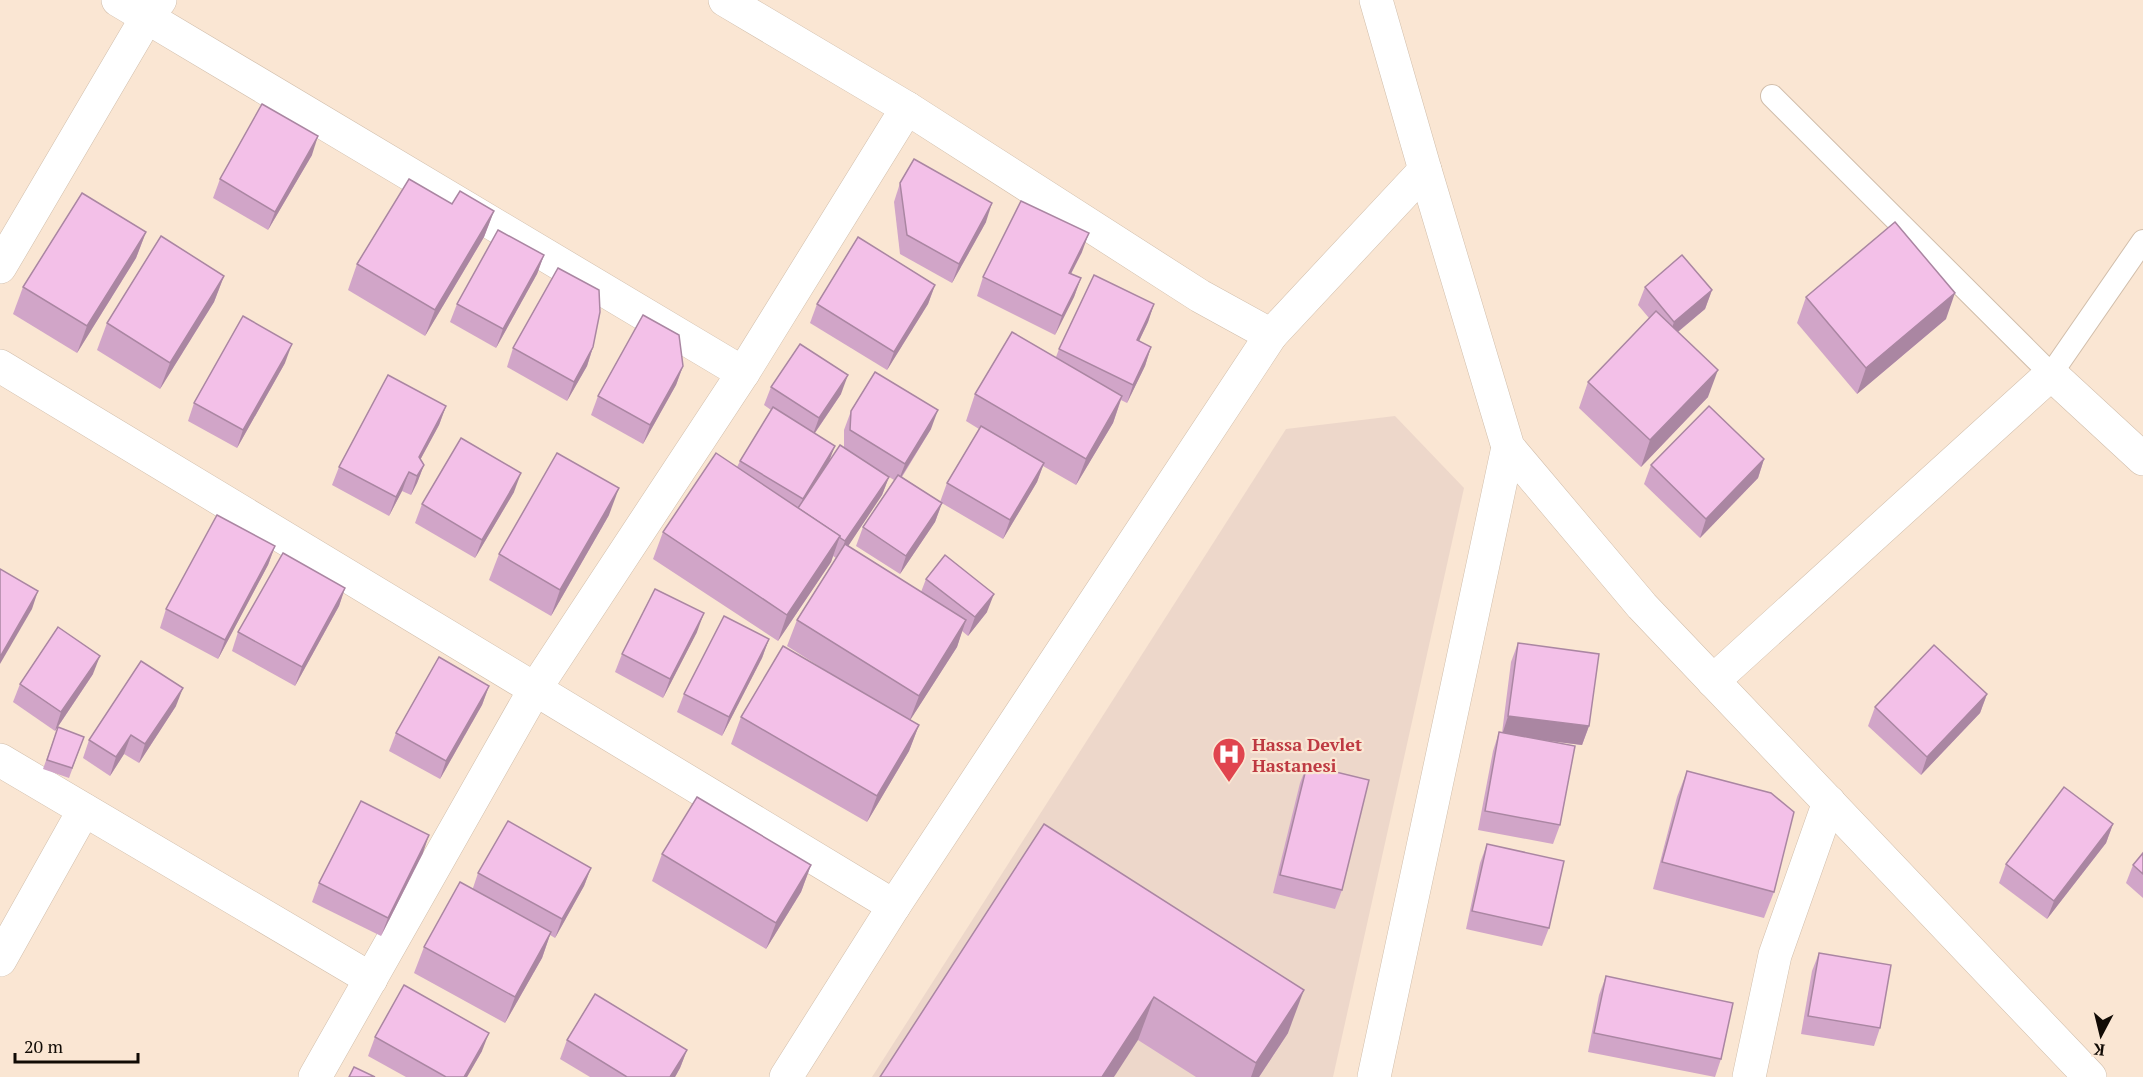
<svg xmlns="http://www.w3.org/2000/svg" width="2143" height="1077" font-family="'PT Serif',serif">
<rect width="100%" height="100%" fill="#fae6d3"/>
<path fill="#edd7ca" d="M1395 416 1464 488 1333 1077H872L1286 429Z"/>
<g fill="none" stroke-linecap="round" stroke-linejoin="round">
<defs>
<path id="lane" d="M1772 96 2051 374 2143 241"/>
<g id="street">
<path d="M118 0 743 373"/>
<path d="M725 0 907 108"/>
<path d="M0 267 147 17 160 0"/>
<path d="M0 366 894 906"/>
<path d="M1713 681 2051 374 2143 459"/>
<path d="M0 760 371 979"/>
<path d="M0 960 84 810"/>
<path d="M315 1077 535 689 743 373 907 108 1200 296 1271 335 894 906 786 1077"/>
<path d="M1374 1077 1508 447"/>
<path d="M1749 1077 1775 955 1829 802"/>
</g>
<g id="secondary">
<path d="M1376 0 1425 170 1508 447 1642 606 2090 1077"/>
<path d="M1271 335 1425 170"/>
</g>
</defs>
<use href="#lane" stroke="#d1beab" stroke-width="24"/>
<use href="#street" stroke="#d1beab" stroke-width="34"/>
<use href="#secondary" stroke="#d1beab" stroke-width="34"/>
<use href="#lane" stroke="#fff" stroke-width="22"/>
<use href="#street" stroke="#fff" stroke-width="33"/>
<use href="#secondary" stroke="#fff" stroke-width="33"/>
</g>
<g fill="#d1a5c8">
<path d="M312 155 268 230 213 198 220 179Z"/>
<path d="M900 183 986 222 952 283 900 254 894 202Z"/>
<path d="M452 204 494 211 484 237 425 336 348 290 357 264Z"/>
<path d="M146 232 136 258 77 353 13 314 23 287Z"/>
<path d="M1082 252 1071 274 1081 278 1074 297 1055 335 977 296 983 277Z"/>
<path d="M544 255 537 274 496 348 450 322 457 304Z"/>
<path d="M224 276 214 302 160 389 97 350 107 323Z"/>
<path d="M935 285 928 304 887 370 810 323 817 304Z"/>
<path d="M1645 287 1712 290 1705 309 1678 332 1708 397 1641 467 1579 408 1588 382 1649 318 1638 305Z"/>
<path d="M1806 297 1946 319 1857 394 1797 323Z"/>
<path d="M1154 304 1148 322 1139 341 1151 347 1145 366 1127 403 1121 400 1113 423 1076 485 1043 466 1037 482 1003 539 940 502 947 483 979 429 966 421 975 394 1056 357 1059 349Z"/>
<path d="M593 347 587 366 567 401 507 367 513 348Z"/>
<path d="M285 363 237 448 188 421 194 403Z"/>
<path d="M683 366 676 385 643 444 591 415 598 396Z"/>
<path d="M771 387 841 394 815 433 830 461 844 447V430L851 411 931 429 902 477 942 503 935 522 900 574 856 546 863 527 894 480 881 472 889 477 882 495 848 546 921 592 926 579 987 612 968 636 962 631 957 647 910 720 919 725 909 751 867 822 731 744 741 717 828 672 787 646 797 620 836 558 833 556 831 562 778 641 653 559 663 532 737 467 740 461 771 410 764 405Z"/>
<path d="M446 406 439 425 420 460 424 465 417 483 411 495 402 491 389 516 332 485 339 467Z"/>
<path d="M1764 459 1758 478 1700 538 1644 484 1651 465Z"/>
<path d="M514 492 475 558 415 523 422 504Z"/>
<path d="M609 515 551 616 489 580 499 554Z"/>
<path d="M275 546 268 565 218 659 160 628 166 609Z"/>
<path d="M345 588 339 606 295 686 232 651 238 632Z"/>
<path d="M697 632 663 698 615 672 622 654Z"/>
<path d="M769 639 762 658 722 736 677 712 684 694Z"/>
<path d="M1518 643 1589 726 1582 745 1535 739 1560 825 1553 844 1478 830 1493 751 1499 732 1502 733 1511 662Z"/>
<path d="M93 674 55 731 13 702 20 684Z"/>
<path d="M489 686 482 705 440 779 389 751 396 733Z"/>
<path d="M1987 694 1980 713 1921 775 1868 726 1875 707Z"/>
<path d="M176 706 139 763 124 754 110 776 83 758 89 740Z"/>
<path d="M58 727 84 737 69 778 43 769Z"/>
<path d="M1307 765 1342 890 1335 909 1273 893 1300 783Z"/>
<path d="M1687 771 1774 892 1764 918 1653 889 1677 797Z"/>
<path d="M1044 824 1288 1033 1259 1077H1196L1138 1040Z"/>
<path d="M2113 824 2106 843 2047 919 1999 883 2006 864Z"/>
<path d="M1487 844 1549 928 1542 946 1466 929 1480 863Z"/>
<path d="M423 853 381 936 312 902 319 883Z"/>
<path d="M2143 853V898L2126 883 2133 865Z"/>
<path d="M662 854 811 865 801 892 766 949 652 881Z"/>
<path d="M591 868 584 886 555 938 550 935 542 958 505 1023 414 973 424 947 473 888 478 873Z"/>
<path d="M1819 953 1880 1028 1874 1046 1801 1034 1812 971Z"/>
<path d="M1606 976 1721 1059 1715 1077 1588 1052 1599 995Z"/>
<path d="M375 1037 482 1051 467 1077H406L368 1056Z"/>
<path d="M567 1040 687 1050 680 1068 675 1077H590L560 1059Z"/>
</g>
<g fill="#aa86a2">
<path d="M318 136 312 155 268 230 275 212Z"/>
<path d="M992 203 986 222 952 283 959 264Z"/>
<path d="M494 211 484 237 425 336 435 310Z"/>
<path d="M146 232 136 258 77 353 87 326Z"/>
<path d="M1089 233 1082 252 1062 291 1069 273Z"/>
<path d="M544 255 537 274 496 348 503 329Z"/>
<path d="M224 276 214 302 160 389 170 363Z"/>
<path d="M1081 278 1074 297 1055 335 1062 316Z"/>
<path d="M935 285 928 304 887 370 894 352Z"/>
<path d="M1712 290 1705 309 1668 340 1674 322Z"/>
<path d="M1955 293 1946 319 1857 394 1866 368Z"/>
<path d="M1154 304 1148 322 1131 358 1137 340Z"/>
<path d="M292 344 285 363 237 448 243 430Z"/>
<path d="M593 347 587 366 567 401 574 382Z"/>
<path d="M1151 347 1145 366 1127 403 1133 385Z"/>
<path d="M683 366 676 385 643 444 650 425Z"/>
<path d="M1718 370 1708 397 1641 467 1650 440Z"/>
<path d="M848 375 841 394 812 437 819 418Z"/>
<path d="M1122 396 1113 423 1076 485 1086 459Z"/>
<path d="M446 406 439 425 412 475 419 457Z"/>
<path d="M938 410 931 429 898 482 905 464Z"/>
<path d="M835 446 828 464 799 510 803 499Z"/>
<path d="M1764 459 1758 478 1700 538 1706 519Z"/>
<path d="M1044 463 1037 482 1003 539 1010 520Z"/>
<path d="M424 465 417 483 411 495 417 476Z"/>
<path d="M409 472 402 491 389 516 396 497Z"/>
<path d="M521 473 514 492 475 558 482 540Z"/>
<path d="M889 477 882 495 839 560 845 541Z"/>
<path d="M619 488 609 515 551 616 560 590Z"/>
<path d="M942 503 935 522 900 574 906 556Z"/>
<path d="M840 536 831 562 778 641 787 615Z"/>
<path d="M275 546 268 565 218 659 225 640Z"/>
<path d="M345 588 339 606 295 686 302 667Z"/>
<path d="M38 591 32 609 0 664V657Z"/>
<path d="M994 594 987 612 968 636 975 617Z"/>
<path d="M704 613 697 632 663 698 670 679Z"/>
<path d="M966 620 957 647 909 722 919 696Z"/>
<path d="M769 639 762 658 722 736 729 717Z"/>
<path d="M100 656 93 674 55 731 61 712Z"/>
<path d="M489 686 482 705 440 779 446 761Z"/>
<path d="M183 688 176 706 139 763 145 744Z"/>
<path d="M1987 694 1980 713 1921 775 1927 757Z"/>
<path d="M1508 716 1589 726 1582 745 1502 735Z"/>
<path d="M919 725 909 751 867 822 877 796Z"/>
<path d="M131 735 124 754 110 776 116 757Z"/>
<path d="M2113 824 2106 843 2047 919 2054 901Z"/>
<path d="M429 835 423 853 381 936 388 918Z"/>
<path d="M811 865 801 892 766 949 776 923Z"/>
<path d="M591 868 584 886 555 938 562 919Z"/>
<path d="M551 932 542 958 505 1023 515 997Z"/>
<path d="M1304 990 1288 1033 1259 1077H1251L1256 1063Z"/>
<path d="M1154 997 1138 1040 1114 1077H1102Z"/>
<path d="M489 1033 482 1051 467 1077H464Z"/>
<path d="M687 1050 680 1068 675 1077H670Z"/>
</g>
<g fill="#f3c0e8" stroke="#aa86a2" stroke-width="1.5">
<path d="M262 104 318 136 275 212 220 179Z"/>
<path d="M914 159 992 203 959 264 907 235 900 183Z"/>
<path d="M409 179 452 204 460 191 494 211 435 310 357 264Z"/>
<path d="M82 193 146 232 87 326 23 287Z"/>
<path d="M1021 201 1089 233 1069 273 1081 278 1062 316 983 277Z"/>
<path d="M1895 222 1955 293 1866 368 1806 297Z"/>
<path d="M498 230 544 255 503 329 457 304Z"/>
<path d="M161 236 224 276 170 363 107 323Z"/>
<path d="M858 237 935 285 894 352 817 304Z"/>
<path d="M1682 255 1712 290 1674 322 1645 287Z"/>
<path d="M558 268 599 290 600 312 593 347 574 382 513 348Z"/>
<path d="M1094 275 1154 304 1137 340 1151 347 1133 385 1059 349Z"/>
<path d="M1656 311 1718 370 1650 440 1588 382Z"/>
<path d="M643 315 679 335 683 366 650 425 598 396Z"/>
<path d="M243 316 292 344 243 430 194 403Z"/>
<path d="M1012 332 1122 396 1086 459 975 394Z"/>
<path d="M800 344 848 375 819 418 771 387Z"/>
<path d="M875 372 938 410 905 464 850 430 851 411Z"/>
<path d="M388 375 446 406 419 457 424 465 417 476 409 472 396 497 339 467Z"/>
<path d="M1709 406 1764 459 1706 519 1651 465Z"/>
<path d="M773 407 835 446 803 499 740 461Z"/>
<path d="M981 426 1044 463 1010 520 947 483Z"/>
<path d="M461 438 521 473 482 540 422 504Z"/>
<path d="M840 445 889 477 845 541 839 537 840 536 798 508Z"/>
<path d="M557 453 619 488 560 590 499 554Z"/>
<path d="M716 453 840 536 787 615 663 532Z"/>
<path d="M898 475 942 503 906 556 863 527Z"/>
<path d="M217 515 275 546 225 640 166 609Z"/>
<path d="M845 544 966 620 919 696 797 620Z"/>
<path d="M283 553 345 588 302 667 238 632Z"/>
<path d="M945 555 994 594 975 617 926 579Z"/>
<path d="M0 569 38 591 0 657Z"/>
<path d="M655 589 704 613 670 679 622 654Z"/>
<path d="M724 616 769 639 729 717 684 694Z"/>
<path d="M58 627 100 656 61 712 20 684Z"/>
<path d="M1518 643 1599 654 1589 726 1508 716Z"/>
<path d="M1934 645 1987 694 1927 757 1875 707Z"/>
<path d="M783 646 919 725 877 796 741 717Z"/>
<path d="M439 657 489 686 446 761 396 733Z"/>
<path d="M141 661 183 688 145 744 131 735 116 757 89 740Z"/>
<path d="M58 727 84 737 72 768 47 760Z"/>
<path d="M1499 732 1575 746 1560 825 1485 811Z"/>
<path d="M1307 765 1369 780 1342 890 1280 875Z"/>
<path d="M1687 771 1771 793 1794 812 1774 892 1662 862Z"/>
<path d="M2064 787 2113 824 2054 901 2006 864Z"/>
<path d="M697 797 811 865 776 923 662 854Z"/>
<path d="M361 801 429 835 388 918 319 883Z"/>
<path d="M508 821 591 868 562 919 478 873Z"/>
<path d="M1044 824 1304 990 1256 1063 1154 997 1102 1077H880Z"/>
<path d="M1487 844 1564 861 1549 928 1472 911Z"/>
<path d="M2143 853V874L2133 865Z"/>
<path d="M460 882 551 932 515 997 424 947Z"/>
<path d="M1819 953 1891 965 1880 1028 1808 1016Z"/>
<path d="M1606 976 1733 1003 1721 1059 1594 1033Z"/>
<path d="M404 985 489 1033 464 1077H446L375 1037Z"/>
<path d="M595 994 687 1050 670 1077H627L567 1040Z"/>
<path d="M354 1067 375 1077H349Z"/>
</g>
<defs>
<symbol id="hospital-pin" viewBox="-11 -11 22 30"><path d="M0 17L-7.5 6A9.5 9.5 0 1 1 7.5 6Z" fill="#e0444e" stroke="#fae6d3"/><path d="M-5-5h3v3.5h4V-5h3V5h-3V1.5h-4V5h-3Z" fill="#fff"/></symbol>
</defs>
<g fill-rule="evenodd">
<use href="#hospital-pin" x="1210" y="735" width="38" height="52"/>
</g>
<g text-anchor="middle" dominant-baseline="central" stroke-width="4.5" stroke-linejoin="round" paint-order="stroke">
<g font-size="18" font-weight="bold" fill="#be3a42" stroke="#fae6d3" text-anchor="start">
<text x="1252" y="744">Hassa Devlet<tspan x="1252" dy="21">Hastanesi</tspan></text>
</g>
</g>
<g transform="translate(2101 1035) rotate(187)" stroke="#fae6d3" stroke-width="4.5" paint-order="stroke">
<path d="M0-4.5L10 22L0 15L-10 22Z" fill="#110b05"/>
<text y="-9" font-size="16" font-weight="bold" text-anchor="middle" fill="#110b05">K</text>
</g>
<path d="M15 1053v9h123v-9" fill="none" stroke="#110b05" stroke-width="3"/>
<text x="24" y="1053" font-size="18" fill="#110b05" stroke="#fae6d3" stroke-width="4.5" paint-order="stroke">20 m</text>
</svg>
